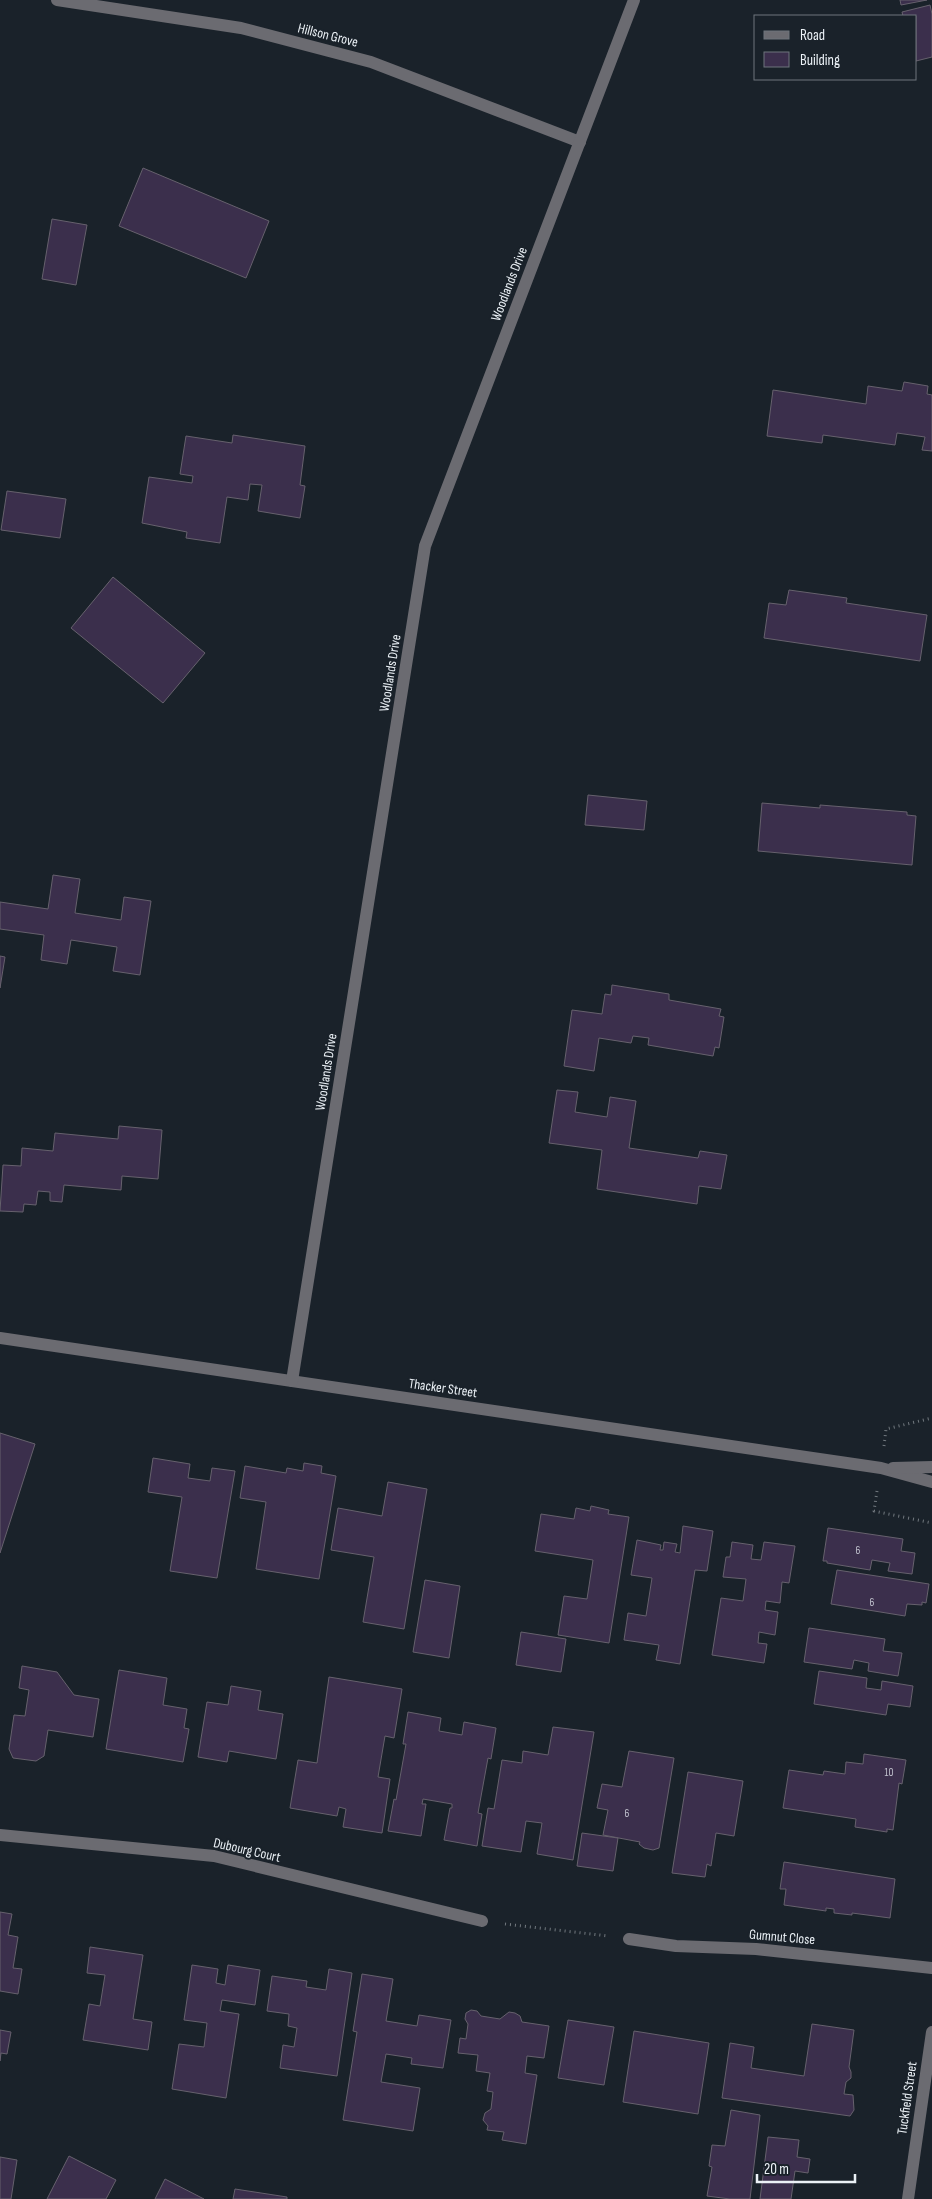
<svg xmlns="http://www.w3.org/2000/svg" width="932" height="2199" font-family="'Sofia Sans Condensed',sans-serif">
<rect width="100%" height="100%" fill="#1a222a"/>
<g fill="#3b2f4c" stroke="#66616d">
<path d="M900 0H927L901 5Z"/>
<path d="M930 5 932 14V57L916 61V16H903L902 12Z"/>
<path d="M143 168 269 221 246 278 119 226Z"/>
<path d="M52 219 87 225 76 285 42 279Z"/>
<path d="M904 382 928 386 927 394 932 395V451L922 450 925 437 897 433 895 445 823 435 822 443 767 436 773 390 866 404 868 386 902 391Z"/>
<path d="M233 435 305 446 300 485 305 486 300 518 258 511 262 485 250 484 248 500 227 497 220 543 186 538 187 532 142 523 149 477 192 483 193 476 180 474 186 436 232 443Z"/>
<path d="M7 491 66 499 60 538 1 530Z"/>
<path d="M113 577 205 653 163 703 71 628Z"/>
<path d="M789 590 847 598 846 603 927 615 920 661 764 638 769 603 786 605Z"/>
<path d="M588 795 647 801 644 830 585 825Z"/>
<path d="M762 803 820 808V805L907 812V815L916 816 912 865 758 851Z"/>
<path d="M53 875 80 879 75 913 121 920 124 897 151 901 140 975 113 971 117 947 71 940 67 964 41 960 44 935 0 929V902L48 909Z"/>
<path d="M0 956 5 957 0 988Z"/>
<path d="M612 985 669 994V1000L721 1009 719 1016 724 1017 719 1048 715 1047 713 1056 648 1045 649 1038 633 1036 631 1043 599 1038 594 1071 564 1066 572 1010 602 1014 605 994 611 995Z"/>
<path d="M557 1090 578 1092 575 1112 607 1117 610 1097 636 1101 629 1148 698 1158 700 1151 727 1155 721 1189 699 1186 697 1204 597 1189 602 1150 549 1143Z"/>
<path d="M119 1126 162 1130 158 1179 122 1176 121 1190 64 1185 62 1202 50 1201V1192L38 1191 36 1205 24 1204 23 1212 0 1211 3 1165 21 1166 22 1148 53 1151 55 1133 118 1139Z"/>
<path d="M0 1433 35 1444 0 1553Z"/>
<path d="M153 1458 190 1464 188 1478 210 1481 212 1468 235 1471 217 1578 170 1571 182 1497 148 1492Z"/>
<path d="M304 1463 322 1466 321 1473 336 1476 319 1579 256 1569 266 1502 240 1498 245 1466 286 1473 287 1468 303 1471Z"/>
<path d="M388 1482 427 1489 404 1629 363 1622 374 1557 331 1550 338 1508 382 1516Z"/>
<path d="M591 1506 609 1510 608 1514 629 1517 609 1643 558 1635 564 1596 587 1599 593 1560 535 1551 541 1514 574 1519 576 1508 590 1511Z"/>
<path d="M683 1526 713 1531 707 1571 695 1570 680 1664 656 1660 659 1645 624 1640 628 1613 646 1616 652 1578 631 1575 637 1540 661 1545 660 1550H663L664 1542 677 1544 675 1552 680 1553Z"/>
<path d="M828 1528 903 1539 901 1551 915 1553 912 1574 888 1571 890 1563 872 1560 870 1570 827 1563V1561H823Z"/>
<path d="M732 1542 753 1545 751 1559 761 1560 764 1542 795 1546 789 1583 782 1582 780 1603 766 1601 765 1610 778 1612 775 1635 759 1632 758 1643 767 1644 764 1663 712 1655 721 1598 743 1601 746 1579 723 1577 726 1557H730Z"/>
<path d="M837 1570 929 1584 926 1603 922 1602V1605L907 1604 905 1616 831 1604Z"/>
<path d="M425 1580 460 1586 449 1658 413 1652Z"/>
<path d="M809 1628 885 1639 883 1651 902 1653 898 1676 868 1671 869 1663 854 1660 852 1669 804 1662Z"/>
<path d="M521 1632 566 1639 561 1672 516 1665Z"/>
<path d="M22 1666 57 1672 74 1695 99 1699 93 1737 48 1730 44 1756 36 1761 13 1758 9 1749 14 1715 25 1716 29 1690 19 1688Z"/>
<path d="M119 1670 167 1678 163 1705 187 1709 184 1728 189 1729 183 1762 106 1749Z"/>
<path d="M819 1671 867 1678 866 1688 881 1690 882 1681 913 1686 910 1707 888 1704 886 1715 814 1704Z"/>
<path d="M329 1677 402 1689 394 1738 385 1736 378 1777 390 1779 382 1833 343 1827 346 1809 339 1807 337 1816 290 1808 298 1760 317 1763Z"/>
<path d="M231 1686 261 1691 258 1710 283 1714 276 1759 229 1751 227 1762 198 1757 207 1702 228 1705Z"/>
<path d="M408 1712 441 1718 439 1731 462 1735 464 1722 496 1728 491 1759 488 1758 478 1813 482 1814 477 1846 444 1840 450 1808H452V1804L423 1799 422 1804H426L421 1836 388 1831 394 1799 396 1800 406 1744H403Z"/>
<path d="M553 1727 594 1732 573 1860 537 1854 542 1823 526 1821 521 1852 482 1846 488 1808 494 1809 502 1760 522 1763 523 1751 548 1755Z"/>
<path d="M629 1751 674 1758 659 1848 653 1850 644 1848 639 1844 640 1842 603 1835 608 1810 597 1808 602 1784 622 1787Z"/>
<path d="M864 1754 906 1760 902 1784 899 1783 893 1830 887 1829V1832L855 1827 856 1819 783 1808 789 1770 823 1775 824 1771 845 1774 846 1762 863 1764Z"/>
<path d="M688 1772 743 1781 734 1836 716 1833 711 1866 707 1864 705 1877 672 1873Z"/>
<path d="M582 1833 618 1838 613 1871 577 1866Z"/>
<path d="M784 1862 895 1879 890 1918 852 1913V1915L834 1913V1909L826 1908V1911L784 1905 786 1889H780Z"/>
<path d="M0 1912 12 1914 8 1935 18 1937 13 1968 22 1969 18 1994 0 1991Z"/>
<path d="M90 1947 143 1955 133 2019 152 2022 148 2050 83 2040 89 2004 100 2006 105 1975 87 1973Z"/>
<path d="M192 1965 218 1969 216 1983 225 1985 228 1965 260 1970 255 2005 222 2000 220 2011 239 2014 226 2098 172 2089 179 2044 204 2047 207 2023 184 2020Z"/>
<path d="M329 1969 352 1973 337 2076 280 2068 283 2045 294 2047 297 2028 288 2026 289 2014 267 2011 272 1976 307 1981 306 1987 326 1990Z"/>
<path d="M362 1974 393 1979 386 2021 417 2026 419 2015 451 2020 443 2068 411 2064 412 2058 386 2054 381 2082 420 2088 413 2131 343 2120 357 2032 353 2031Z"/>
<path d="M471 2010 477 2011 481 2016 500 2019 509 2012 515 2013 520 2016 522 2022 549 2026 544 2058 527 2056 525 2073 537 2075 526 2144 502 2140 504 2132 487 2130 488 2126 483 2120 485 2113 491 2109 493 2092 487 2091 490 2073 476 2071 478 2055 458 2053 460 2038 466 2039 468 2024 465 2019 466 2013Z"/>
<path d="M568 2020 614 2027 604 2085 558 2078Z"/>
<path d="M812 2024 854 2030 849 2067 851 2072V2078L846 2082 844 2094 853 2095 854 2110 850 2116 722 2098 730 2043 754 2047 751 2068 804 2076Z"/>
<path d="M0 2030 11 2032 7 2054 1 2053 0 2061Z"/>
<path d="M634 2031 709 2043 698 2114 623 2102Z"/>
<path d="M731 2110 760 2115 750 2199H730L707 2196 712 2167 709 2166 712 2145 725 2146Z"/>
<path d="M768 2137 799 2140 797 2157 810 2159 808 2173 795 2171 791 2199H760Z"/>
<path d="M69 2156 116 2180 106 2199H47Z"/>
<path d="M0 2157 17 2160 11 2199H0Z"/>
<path d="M165 2179 204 2199H155Z"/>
<path d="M235 2189 287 2197V2199H233Z"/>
</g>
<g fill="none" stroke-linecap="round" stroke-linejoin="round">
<g stroke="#72797f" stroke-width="3" stroke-dasharray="1 4" stroke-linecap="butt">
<path d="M884 1446 886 1429 932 1418"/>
<path d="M877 1491 874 1511 932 1523"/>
<path d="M505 1924 608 1936"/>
</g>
<g stroke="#6b6b71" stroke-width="12">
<path d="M57 0 241 28 371 62 580 142"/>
<path d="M0 1338 881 1468 932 1482"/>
<path d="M292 1381 425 546 634 0"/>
<path d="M893 1468 932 1467"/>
<path d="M0 1835 214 1856 482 1921"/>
<path d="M629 1939 676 1946 756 1949 932 1968"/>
<path d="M908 2199 932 2032"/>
</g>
</g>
<g text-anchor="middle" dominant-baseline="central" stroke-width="4" stroke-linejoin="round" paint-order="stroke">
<g font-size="11" fill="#bfc0cc">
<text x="858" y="1550">6</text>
<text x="872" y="1602">6</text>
<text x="889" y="1772">10</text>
<text x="627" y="1813">6</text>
</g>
<g font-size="14" fill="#ebf1f6" stroke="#1a222a">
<text transform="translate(328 35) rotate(14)">Hillson Grove</text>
<text transform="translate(509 284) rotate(-69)">Woodlands Drive</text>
<text transform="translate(390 673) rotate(-81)">Woodlands Drive</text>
<text transform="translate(326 1072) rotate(-81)">Woodlands Drive</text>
<text transform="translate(443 1388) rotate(8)">Thacker Street</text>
<text transform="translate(247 1850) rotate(13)">Dubourg Court</text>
<text transform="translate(782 1937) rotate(5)">Gumnut Close</text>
<text transform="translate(907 2098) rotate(-82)">Tuckfield Street</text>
</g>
</g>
<rect x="754" y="15" width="162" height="65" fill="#1a222a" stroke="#6e757c"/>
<rect x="764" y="31" width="25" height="8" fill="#6b6b71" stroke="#6e757c"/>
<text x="800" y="40" font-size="15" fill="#ebf1f6">Road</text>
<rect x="764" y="52" width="25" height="15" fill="#3b2f4c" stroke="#6e757c"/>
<text x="800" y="65" font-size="15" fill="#ebf1f6">Building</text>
<path d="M757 2174v8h98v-8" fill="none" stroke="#ebf1f6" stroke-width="2.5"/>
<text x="764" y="2174" font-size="15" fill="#ebf1f6" stroke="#1a222a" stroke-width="4" paint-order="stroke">20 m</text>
</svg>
